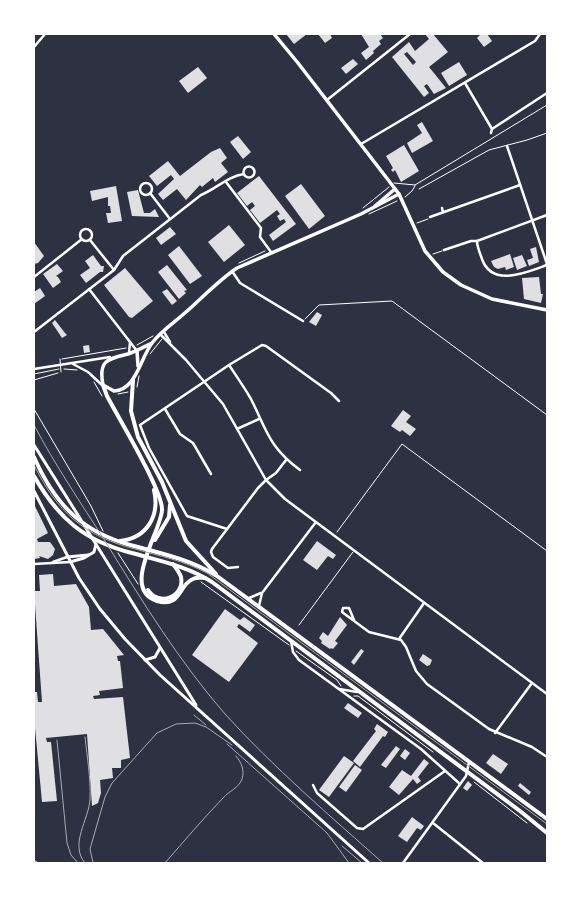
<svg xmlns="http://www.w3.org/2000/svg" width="581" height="897" font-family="Signika,sans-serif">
<rect width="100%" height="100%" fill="#2d3142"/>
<g fill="#e0e0e3" fill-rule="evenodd">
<path d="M286 34H307L294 44Z"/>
<path d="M318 34H330L332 38 325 43Z"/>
<path d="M361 34H380L383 38 379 41 381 44 373 51 374 53 366 60 361 53 369 47Z"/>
<path d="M425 34H433L448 52 429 67 446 88 434 94 427 84 424 86 429 93 424 97 392 57 409 42 415 51 429 39ZM407 52 416 62 413 65 404 54Z"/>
<path d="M481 34H487L492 41 484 47 477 38Z"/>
<path d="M353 59 358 64 346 74 341 68Z"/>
<path d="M459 62 467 75 449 86 441 73Z"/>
<path d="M198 67 207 78 188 93 179 81Z"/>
<path d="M422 122 433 141 412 153 407 143 422 133 417 125Z"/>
<path d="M238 136 251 152 243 159 230 142Z"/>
<path d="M404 145 419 171 401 182 395 170 393 172 391 170 393 168 386 156Z"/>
<path d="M220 148 227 158 221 163 228 172 215 182 213 178 202 187 200 185 186 200 177 189 163 200 158 194 174 179 171 175 157 186 149 176 168 161 180 176 211 152Z"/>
<path d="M259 176 296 224 273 241 269 235 286 222 284 219 280 221 277 216 280 214 277 210 260 223 250 210 255 206 252 202 247 206 237 193Z"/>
<path d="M301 184 325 216 309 229 285 196Z"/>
<path d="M116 186 122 221 108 223 106 213H111L110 206H108V197L92 201 90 191Z"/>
<path d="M138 190 144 213H150L155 209 159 217 132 216 127 192Z"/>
<path d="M229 225 245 245 224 262 208 242Z"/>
<path d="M170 227 176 234 161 245 156 238Z"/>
<path d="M34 242 44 256 38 263 34 264Z"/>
<path d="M179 246 202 276 190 284 168 255Z"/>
<path d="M536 247 539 262 529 266 527 260 533 258 530 249Z"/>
<path d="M510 254 514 267 506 270 505 267 498 269 494 267 491 261Z"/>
<path d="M93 255 101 266H104L103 272H100L86 283 80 275 90 268 85 261Z"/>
<path d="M522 255 527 266 517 270 513 258Z"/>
<path d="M57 264 63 271 56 276 58 277 61 282 53 288 43 274Z"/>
<path d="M167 265 187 290 184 291 186 293 179 299 158 272Z"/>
<path d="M125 268 153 301 132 318 129 317 104 285Z"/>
<path d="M539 277 541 294H543L541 303 524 299 522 278Z"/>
<path d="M40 288 45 296 34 304V292Z"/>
<path d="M167 289 177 301 172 305 162 292Z"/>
<path d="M317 312 322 315 316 326 309 322Z"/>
<path d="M55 320 65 333 67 335 62 338 52 323Z"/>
<path d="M89 345 90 352 84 353 83 346Z"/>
<path d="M403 410 411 416 406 422 416 429 410 436 402 430 400 432 391 426Z"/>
<path d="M34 504 48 533 37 539 38 542H50L55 549 53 555 48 559 39 556 40 558 34 559Z"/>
<path d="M317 541 336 555 333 559 328 556 317 570 303 560Z"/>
<path d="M53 574 54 586 76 584 89 607 91 630 103 629 124 655 117 656 118 661H120L123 688 99 691 100 695 93 696 94 699 123 697 130 758 121 760V768H112L113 778 100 780 101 793 98 803 92 806 87 734 46 738 47 742H51L57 801 42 802 34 717V692H37L38 702H42L34 591H40L39 575Z"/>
<path d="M225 609 240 620 244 617 255 625 250 632 239 624 237 627 258 643 229 682 192 655Z"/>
<path d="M340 617 347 625 335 641 338 643 333 649 331 648 330 649 321 643 322 641 319 638 323 632 328 636Z"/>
<path d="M361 649 364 651 354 665 351 662Z"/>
<path d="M423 654 432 660 430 665 427 666 419 660Z"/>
<path d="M348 703 362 713 358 718 344 708Z"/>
<path d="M377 724 388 732 385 737 383 736 360 767 353 761 376 731 374 729Z"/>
<path d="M396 746 400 749 386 768 381 765Z"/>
<path d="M405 749 410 753 405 760 400 756Z"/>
<path d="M493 754 508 764 501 774 486 763Z"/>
<path d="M344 756 354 763 329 797 319 790Z"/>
<path d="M424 759 429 763 418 777 421 781 417 784 413 779 399 795 389 787 402 770 411 776Z"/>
<path d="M355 765 362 770 346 792 339 787Z"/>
<path d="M468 781 472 785 467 791 463 788Z"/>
<path d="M520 783 531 792 529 795 518 786Z"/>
<path d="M412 817 424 826 421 830 417 828 407 842 398 836Z"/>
</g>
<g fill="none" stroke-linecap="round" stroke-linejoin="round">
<g stroke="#fff" stroke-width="1">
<path d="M394 183 415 185"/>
<path d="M415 185 547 105"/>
<path d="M405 197 412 191 415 186"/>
<path d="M363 208 389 187"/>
<path d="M369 214 397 201"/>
<path d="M417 223 428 219"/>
<path d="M433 254 442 251"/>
<path d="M239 263 265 251"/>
<path d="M305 319 319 305 392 301 547 415"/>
<path d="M137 345 153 336"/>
<path d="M150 354 162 339"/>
<path d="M62 359 126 348"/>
<path d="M64 369 77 370"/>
<path d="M34 374 59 369"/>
<path d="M34 380 58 373"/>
<path d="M94 382 102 396"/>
<path d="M137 387 139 376"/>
<path d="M118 394 128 392"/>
<path d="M34 409 91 506 103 531"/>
<path d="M337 532 402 444 547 551"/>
<path d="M118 553 138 584"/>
<path d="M201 582 289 645"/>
<path d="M296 651 337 680 341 686"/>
<path d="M354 696H358L433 752"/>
<path d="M474 782 527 823"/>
<path d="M34 860 38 863"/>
</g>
<g stroke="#fff" stroke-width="1">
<path d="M419 189 489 150 527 140 547 133"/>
<path d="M60 359 61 372"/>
<path d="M299 625 353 552"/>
</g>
<g stroke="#fff" stroke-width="2.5">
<path d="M34 47 45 34"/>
<path d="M465 83 492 129 547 93"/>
<path d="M327 100 410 34"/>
<path d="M491 133 492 129"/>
<path d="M361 144 535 41 540 34"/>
<path d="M507 146 547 264"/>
<circle cx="249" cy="172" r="5.5"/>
<path d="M226 182 261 228 260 237 271 252"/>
<circle cx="146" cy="189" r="6"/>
<path d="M150 193 170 219"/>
<path d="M442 208 443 212"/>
<path d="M430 217 520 185"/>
<circle cx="86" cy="235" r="6"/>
<path d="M90 240 114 270"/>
<path d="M477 241C477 247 480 253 482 259 492 288 527 272 547 265"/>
<path d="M444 250 471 241H477L547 215"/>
<path d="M232 271 240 283 303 321"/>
<path d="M34 277 82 239"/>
<path d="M89 289 137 351"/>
<path d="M34 332 114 270 123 256 201 195C216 189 228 176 244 174"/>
<path d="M164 332 170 342"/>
<path d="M161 335 186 360 223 404 266 480 285 499 547 694"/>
<path d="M129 353 130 342"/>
<path d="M73 364 88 372 102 385"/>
<path d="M229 365C237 377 244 387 251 399 267 431 269 447 300 470"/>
<path d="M34 369 110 357"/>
<path d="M165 409 180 434 193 443 211 474"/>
<path d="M237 429 259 419"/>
<path d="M227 529 187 516 149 448 140 425 229 365 262 345 266 346 331 393 339 401"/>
<path d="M53 562 67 557"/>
<path d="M34 564 70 562"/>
<path d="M238 567 228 568 213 557 211 552 212 549 258 488 266 480 276 473 286 460"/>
<path d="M249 598 261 593"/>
<path d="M259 606 262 593 316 522"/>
<path d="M354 620 349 608H343L342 612 369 632 401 640 406 647 416 671 427 684 489 729 532 747 547 757"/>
<path d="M399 639 424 603"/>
<path d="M291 641 293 652 299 660 421 749 460 784"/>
<path d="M339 689 357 692"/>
<path d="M495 733 532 683"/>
<path d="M313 785 317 793 357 828 363 829 445 771"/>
<path d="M433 823 483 863"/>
<path d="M403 863 466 776 469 762"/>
</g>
<g stroke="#fff" stroke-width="3">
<path d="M34 445 81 520"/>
<path d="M34 491 79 578 100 609 125 639 160 675 369 863"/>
<path d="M84 525 196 705"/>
<path d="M67 557 88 555"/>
<path d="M70 562 84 558 94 552 96 544"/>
<path d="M145 660 155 657 160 648"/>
</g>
<g stroke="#fff" stroke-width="3.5">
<path d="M274 34 298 63 399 194 425 251 443 272 461 285 492 299 547 310"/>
<path d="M375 206 395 189"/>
<path d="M152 343C144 347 137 351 128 354 108 359 98 360 103 385L114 391C136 390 140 359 152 343 161 331 175 322 186 312 203 297 219 280 237 268L361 214 399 194"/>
<path d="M137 351 138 366"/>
</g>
<g stroke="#fff" stroke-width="4">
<path d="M133 380 131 411 138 437 162 482 186 541 216 574"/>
<path d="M103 385 107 396C118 417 163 491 162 510 161 532 120 589 157 601 181 608 178 585 193 579 197 577 201 578 205 578"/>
<path d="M34 457C55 505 83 533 134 546 164 554 191 560 217 576L547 819"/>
<path d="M34 476C58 518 84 541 132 553 160 561 187 566 212 582L520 811 547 833"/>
<path d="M155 540 169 517 170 505"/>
<path d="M120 541C147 538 160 516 154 490"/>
<path d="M148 590C159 607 185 597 181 577 180 573 176 568 173 564"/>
</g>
<path stroke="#abadb3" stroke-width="1" d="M34 465C57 512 84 536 135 549 160 556 184 561 207 573L547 824"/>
<g stroke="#abadb3" stroke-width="1">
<path d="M34 425C55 465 81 503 105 541 142 601 179 661 225 714 274 768 329 815 383 863"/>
<path d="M194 715 206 725"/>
<path d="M85 737C87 757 91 779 90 799 89 820 69 844 85 863"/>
<path d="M57 740 67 843 71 855 78 863"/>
<path d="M227 744 327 833 349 863"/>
<path d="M342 846 362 863"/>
<path d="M93 863 90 849 105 797 112 783 157 733 176 724 195 723 206 727 232 745"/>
<path d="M165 863C184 841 203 819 223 798 229 791 239 788 242 779 245 770 241 762 236 756"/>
</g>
</g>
<rect width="581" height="897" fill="none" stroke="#ffffff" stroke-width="70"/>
</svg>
